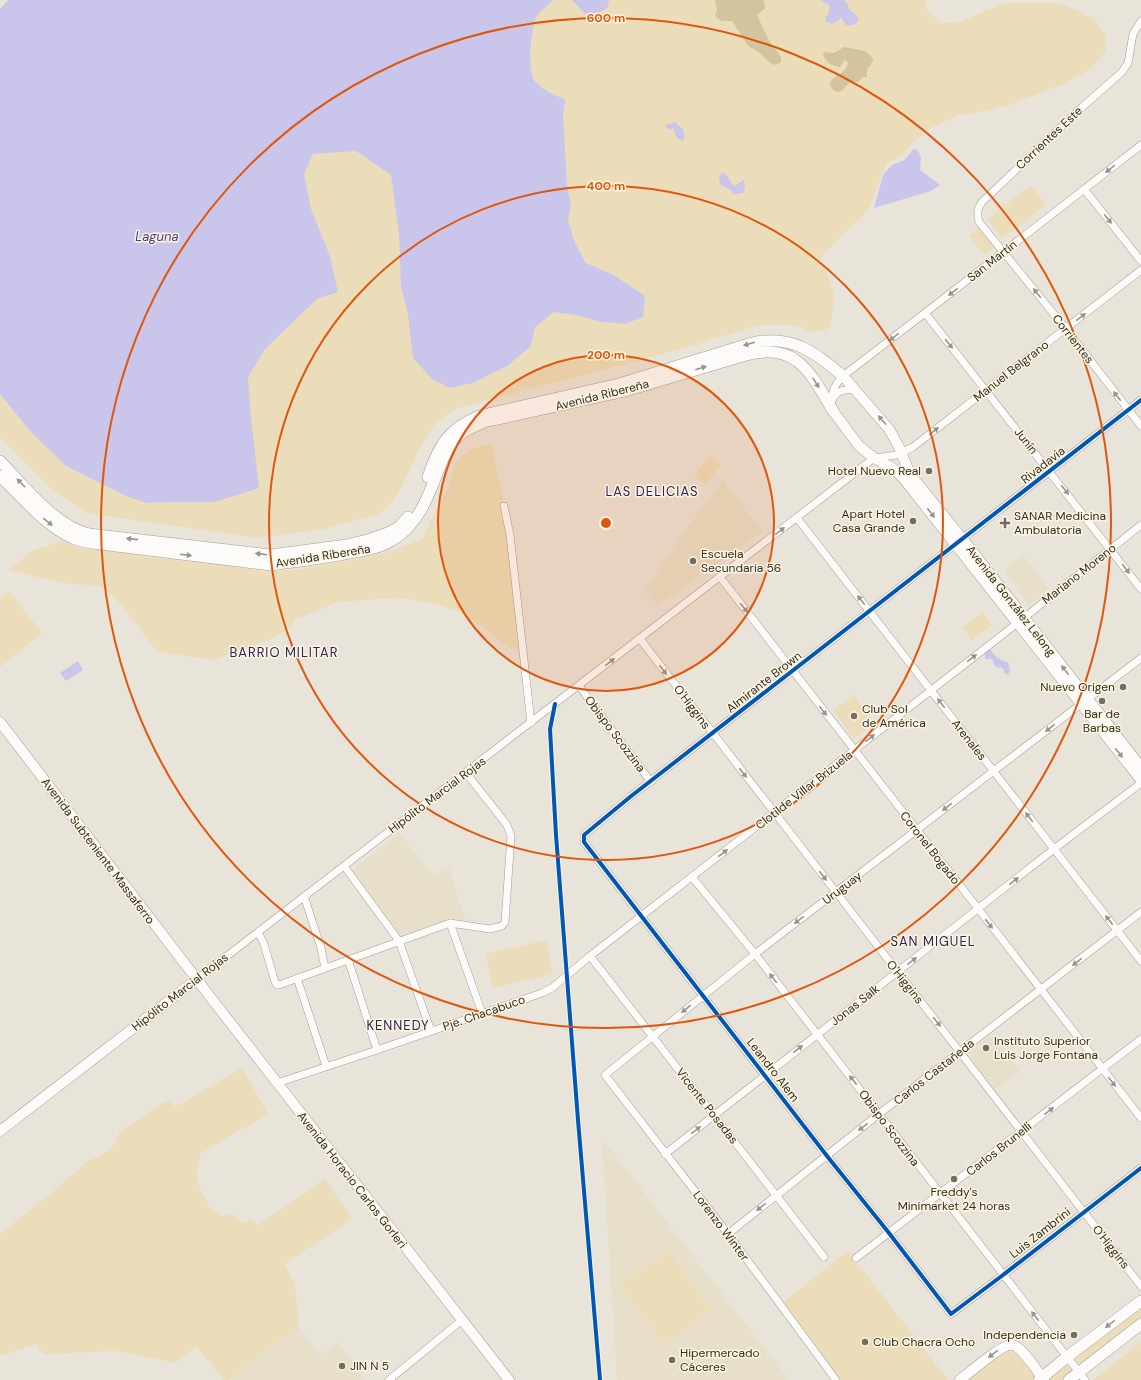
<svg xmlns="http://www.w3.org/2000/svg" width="1141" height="1380" font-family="'DM Sans',sans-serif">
<rect width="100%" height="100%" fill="#e9e4d9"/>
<g fill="#e7dfca">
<path d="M723 480 762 531 658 606 644 592 688 526Z"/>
<path d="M1024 555 1049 589 1029 605 1004 570Z"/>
<path d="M399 833 434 876 449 867 465 920H446L399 937 350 872Z"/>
<path d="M991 1035 1020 1071 995 1090 967 1053Z"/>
<path d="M602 1142 609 1147 789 1380H617Z"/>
<path d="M299 1327 320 1355 338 1342 364 1377 360 1380H233L231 1378Z"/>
</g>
<g fill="#ebddba">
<path d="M553 0H572L585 14 608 7 609 0H925L926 9 941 23H957L1005 3H1059L1082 13 1094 19 1105 35 1106 51 1093 67 1066 83 1020 101 993 110 959 115 930 128 914 141 903 156 887 163 867 212 821 256 834 292 831 327 825 330 808 332 801 327 789 325H759L678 350 455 409 435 424 420 447 401 488 389 506 379 514 324 529 257 538 86 513 52 490 0 437V394L30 431 66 466 126 496 147 503 171 502 251 418 248 377 265 349 317 299 338 291 330 256 311 209 304 174 313 154 356 151 391 175 399 234 401 287 408 315 432 379 450 388 473 383 531 346 535 327 554 312 575 315 601 322 625 324 645 296 614 275 586 263 575 243 568 221 571 206 567 185 563 115 565 99C554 95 542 90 534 80 527 69 531 30 536 18 539 12 548 5 553 0Z"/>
<path d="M1031 185 1046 205 1002 239 987 219Z"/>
<path d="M979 227 995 247 984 255 969 236Z"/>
<path d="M483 445H492L510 535 523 649 509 648 488 630 458 612 436 604 407 599 394 598 338 602 295 620 292 626 277 636 215 660 158 652 117 600 99 586 62 583 8 570 32 551 62 541 84 549H101L125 552 153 558 176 559 190 562H205L266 572 301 569 357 559 392 551 420 540 424 536 433 515 447 491 455 464 458 459 468 451Z"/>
<path d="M710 456 721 466 705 484 694 475Z"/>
<path d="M9 591 42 633 0 667V598Z"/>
<path d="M982 612 992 625 972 641 962 628Z"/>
<path d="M854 695 874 723 854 739 833 710Z"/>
<path d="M546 940 553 974 493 988 485 954Z"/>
<path d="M242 1068 268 1114 201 1153 197 1171V1177L200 1188 210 1208 223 1216 229 1214 234 1215 238 1221 244 1223 249 1219 258 1225 325 1179 352 1219 284 1264 295 1285 299 1327 229 1380H224L197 1347 175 1363 118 1351 44 1354 36 1344 0 1356V1234L55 1190 79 1169 88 1161 101 1155 115 1144 119 1133 157 1106 165 1102H171L175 1107Z"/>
<path d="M668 1250 712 1311 664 1346 620 1285Z"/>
<path d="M848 1251 948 1380H840L781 1304Z"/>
<path d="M1141 1304V1319L1083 1364 1078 1363 1076 1360V1355Z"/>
<path d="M1141 1342V1380H1093Z"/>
<path d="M1009 1351 1018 1354 1038 1380H968L994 1359Z"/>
<path d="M1066 1365C1070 1367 1071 1368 1071 1373L1063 1380H1047Z"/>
</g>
<g fill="#d2c49f">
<path d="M715 0H764L765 8 757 15 768 39 781 57V62L775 65 769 62 760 53 748 46 732 21H721L715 16 717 10Z"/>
<path d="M844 47 865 51 870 55 873 59 872 63 867 69V77H863L858 82C856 82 853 82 851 82 847 84 845 89 841 91 834 94 830 87 830 82 836 74 845 74 848 63L846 60 843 62 840 67C831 66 827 63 823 55L824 52 834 53Z"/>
</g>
<g fill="#cac5ea">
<path d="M8 0H553C548 5 539 12 536 18 531 30 527 69 534 80 542 90 554 95 565 99L563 115 567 185 571 206 568 221 575 243 586 263 614 275 645 296 643 317 625 324 601 322 575 315 554 312 535 327 531 346 507 366 473 383 450 388 432 379 413 358 408 315 401 287 399 234 391 175 356 151 313 154 304 174 311 209 330 256 338 292 317 299 265 349 248 377 251 418 259 488 215 502H171L146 503 126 496 66 466 30 431 0 394V9Z"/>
<path d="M572 0H609L608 7 597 14H585Z"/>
<path d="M824 0H844L847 3 849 9 859 18C856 25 852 26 846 25L841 17 839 20 832 24 826 22 825 17 828 14 830 7 828 4 820 1Z"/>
<path d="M675 122C681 127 688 133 683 141 676 139 675 134 673 128L670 130 666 127V125Z"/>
<path d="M913 149 918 150 921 158 920 170 940 185 931 191 874 208 883 175 893 164 903 161 908 156Z"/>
<path d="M724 173C729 176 729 182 734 186L744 180 745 187 743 193 733 194 731 190 721 185 719 179 720 174Z"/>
<path d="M988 649 991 650 995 656 1003 661 1008 662 1010 670 1008 675 1004 673 1003 668 1000 667 998 668 994 665 992 659H986L984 653Z"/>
<path d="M78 661 83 670 66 681 60 673Z"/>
</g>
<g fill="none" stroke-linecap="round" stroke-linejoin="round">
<defs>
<g id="minor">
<path d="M1141 21 1133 34 1128 63 1122 72 1080 109 982 202C977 209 977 213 979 222L1066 329 1141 426"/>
<path d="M1084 189 1141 261"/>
<path d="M925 313 1141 589"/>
<path d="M832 400C837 390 844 389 855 390"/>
<path d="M1141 400 630 797 584 835V842L827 1156 889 1233 951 1314 1003 1275 1141 1168"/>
<path d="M832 407C830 394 834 385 843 376L925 313 1141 145"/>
<path d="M504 506 510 535 531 723"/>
<path d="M797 518 1141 961"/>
<path d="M720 577 1141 1118"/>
<path d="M640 639 1141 1286"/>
<path d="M579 686 651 782"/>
<path d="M344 866 399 941 431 1031"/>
<path d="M692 877 755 954 1085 1380"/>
<path d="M304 896 321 948 325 968"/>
<path d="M450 923 482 1013"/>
<path d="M258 932 264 944 275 982 277 985H279L450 923 490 929 502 926 505 922 511 836 507 825 466 773"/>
<path d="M590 956 824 1257"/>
<path d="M348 959 377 1050"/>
<path d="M297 978 326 1066"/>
<path d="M197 979 874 458 897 455 913 447 1141 270"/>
<path d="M277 1083 377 1050 542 993 552 988 590 956 1015 625 1141 525"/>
<path d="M665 1154 1054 849 1141 783"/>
<path d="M728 1234 879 1114 1141 912"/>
<path d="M856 1258 1141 1039"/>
<path d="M389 1380 462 1320"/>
<path d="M836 1380 728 1234 605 1075 755 954 1141 658"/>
</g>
<g id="secondary">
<path d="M843 376 889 429 899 447 910 474 965 542 1141 767"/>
<path d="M833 411 859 446 874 458 894 469 903 478 1141 780"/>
<path d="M0 722 218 1007 509 1380"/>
<path d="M0 1131 197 979"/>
<path d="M960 1380C969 1373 1004 1342 1013 1345 1023 1348 1037 1371 1044 1380"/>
</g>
<g id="primary">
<path d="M0 461C24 486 55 526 89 534L271 555 347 545 371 539 388 533 399 527 408 517"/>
<path d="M0 476C21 496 46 527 73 538 81 542 91 543 100 544L271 565 284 563C303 561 321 558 339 555 358 551 378 550 394 539 419 523 428 497 438 471 443 458 448 444 460 435 467 429 475 426 484 422L625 391 746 355C796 341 811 373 833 411"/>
<path d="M428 477C439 445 447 430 479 416L619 384 752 343C792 334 814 352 843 376"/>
<path d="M1039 1380 1067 1357 1141 1301"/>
<path d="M1069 1380 1141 1324"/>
</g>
</defs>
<use href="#minor" stroke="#a29e96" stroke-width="8"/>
<use href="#secondary" stroke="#a29e96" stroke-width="11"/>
<use href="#primary" stroke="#a29e96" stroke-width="12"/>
<use href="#minor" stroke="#fcfbf9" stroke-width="7"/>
<use href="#secondary" stroke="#fcfbf9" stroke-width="10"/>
<use href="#primary" stroke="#fcfbf9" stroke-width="11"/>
<defs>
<g id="cycleway">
<path d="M1141 400 630 797 584 835V842L827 1156 889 1233 951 1314 1003 1275 1141 1168"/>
<path d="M555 704 550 729 556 835 578 1120 600 1380"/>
</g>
</defs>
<use href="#cycleway" stroke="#fdf5df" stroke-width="6"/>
<use href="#cycleway" stroke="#0057b8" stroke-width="4"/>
</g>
<defs><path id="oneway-solid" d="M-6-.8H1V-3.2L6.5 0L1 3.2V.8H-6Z"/></defs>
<g fill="#96948f">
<use href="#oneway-solid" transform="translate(1110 169) rotate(142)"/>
<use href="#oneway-solid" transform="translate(1108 219) rotate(52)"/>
<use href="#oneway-solid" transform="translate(953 292) rotate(142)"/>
<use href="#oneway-solid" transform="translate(1037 293) rotate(-129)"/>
<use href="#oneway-solid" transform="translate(1081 317) rotate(-38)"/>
<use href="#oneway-solid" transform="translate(894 337) rotate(143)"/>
<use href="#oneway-solid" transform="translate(749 344) rotate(164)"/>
<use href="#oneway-solid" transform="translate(949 344) rotate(52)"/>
<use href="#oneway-solid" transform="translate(701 368) rotate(-17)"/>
<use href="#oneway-solid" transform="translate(816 383) rotate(58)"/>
<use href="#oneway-solid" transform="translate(1117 396) rotate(-128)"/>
<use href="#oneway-solid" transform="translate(882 420) rotate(-131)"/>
<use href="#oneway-solid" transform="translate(934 431) rotate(-38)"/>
<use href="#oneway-solid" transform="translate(21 483) rotate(-134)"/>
<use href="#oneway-solid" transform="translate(1065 490) rotate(52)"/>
<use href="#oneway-solid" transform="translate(931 513) rotate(52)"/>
<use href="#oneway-solid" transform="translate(48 522) rotate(39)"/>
<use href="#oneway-solid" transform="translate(780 531) rotate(-38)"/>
<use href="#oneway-solid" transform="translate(132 539) rotate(-174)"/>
<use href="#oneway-solid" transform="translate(261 554) rotate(-173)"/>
<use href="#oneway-solid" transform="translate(186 555) rotate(7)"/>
<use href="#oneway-solid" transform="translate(1126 569) rotate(52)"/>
<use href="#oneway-solid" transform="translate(861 600) rotate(-128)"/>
<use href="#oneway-solid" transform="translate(744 608) rotate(52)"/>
<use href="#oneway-solid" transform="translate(972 658) rotate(-38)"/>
<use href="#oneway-solid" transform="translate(610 662) rotate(-38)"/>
<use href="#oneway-solid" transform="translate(663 670) rotate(53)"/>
<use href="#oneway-solid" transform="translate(1065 670) rotate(-128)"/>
<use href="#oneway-solid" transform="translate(941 703) rotate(-128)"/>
<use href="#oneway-solid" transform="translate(823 711) rotate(52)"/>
<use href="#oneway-solid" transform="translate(1050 728) rotate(142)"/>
<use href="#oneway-solid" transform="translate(870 738) rotate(-38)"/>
<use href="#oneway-solid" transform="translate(1119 753) rotate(52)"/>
<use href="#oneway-solid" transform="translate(743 773) rotate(52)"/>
<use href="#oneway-solid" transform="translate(947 807) rotate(143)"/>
<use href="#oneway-solid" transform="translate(1029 817) rotate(-128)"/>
<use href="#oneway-solid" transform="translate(723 853) rotate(-38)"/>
<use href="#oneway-solid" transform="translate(823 876) rotate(52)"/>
<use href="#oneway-solid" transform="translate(1014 881) rotate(-38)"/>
<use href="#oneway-solid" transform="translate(799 920) rotate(143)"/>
<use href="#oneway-solid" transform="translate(1109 920) rotate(-128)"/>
<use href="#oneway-solid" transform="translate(989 924) rotate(52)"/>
<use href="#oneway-solid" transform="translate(912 961) rotate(-38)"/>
<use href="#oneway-solid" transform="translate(1077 962) rotate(142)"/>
<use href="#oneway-solid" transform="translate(773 978) rotate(-128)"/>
<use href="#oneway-solid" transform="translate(686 1009) rotate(141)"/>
<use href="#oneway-solid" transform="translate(937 1022) rotate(52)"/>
<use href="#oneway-solid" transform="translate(798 1049) rotate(-38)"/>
<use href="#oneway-solid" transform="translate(853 1080) rotate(-128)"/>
<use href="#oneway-solid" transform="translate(1112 1082) rotate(52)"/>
<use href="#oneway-solid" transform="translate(1049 1111) rotate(-38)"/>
<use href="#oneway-solid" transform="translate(863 1127) rotate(142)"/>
<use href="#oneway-solid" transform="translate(696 1130) rotate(-38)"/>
<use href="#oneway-solid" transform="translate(761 1207) rotate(142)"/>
<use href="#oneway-solid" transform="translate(1035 1316) rotate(-128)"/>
<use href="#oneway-solid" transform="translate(1110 1324) rotate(143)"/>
<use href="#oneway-solid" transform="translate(993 1354) rotate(143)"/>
</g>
<circle cx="606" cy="523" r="168" fill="#df570d" fill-opacity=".12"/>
<g fill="none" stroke="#df570d" stroke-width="2">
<circle cx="606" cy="523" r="168"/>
<circle cx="606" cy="523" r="337"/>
<circle cx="606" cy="523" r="505"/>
</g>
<g fill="#716d64" stroke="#fdf5df" stroke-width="1.5">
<circle cx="929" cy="471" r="4"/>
<circle cx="913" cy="521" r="4"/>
<path d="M1003 517h4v4h4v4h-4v4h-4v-4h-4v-4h4z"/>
<circle cx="693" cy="561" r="4"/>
<circle cx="1123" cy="687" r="4"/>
<circle cx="1102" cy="701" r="4"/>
<circle cx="854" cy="716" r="4"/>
<circle cx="986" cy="1048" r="4"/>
<circle cx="954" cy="1179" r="4"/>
<circle cx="1074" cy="1335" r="4"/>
<circle cx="865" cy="1342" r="4"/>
<circle cx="672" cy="1360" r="4"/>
<circle cx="342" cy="1366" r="4"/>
</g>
<g text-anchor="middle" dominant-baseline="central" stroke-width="3" stroke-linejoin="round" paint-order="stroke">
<g font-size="12" fill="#302d25" stroke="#fdf5df">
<text transform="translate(1049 138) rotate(-43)">Corrientes Este</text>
<text transform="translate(992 261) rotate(-38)">San Martín</text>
<text transform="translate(1073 339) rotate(52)">Corrientes</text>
<text transform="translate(1011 371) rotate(-38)">Manuel Belgrano</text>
<text transform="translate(602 395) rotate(-14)">Avenida Ribereña</text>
<text transform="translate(1026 441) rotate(52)">Junín</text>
<text transform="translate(1043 465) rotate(-38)">Rivadavia</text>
<text transform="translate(323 556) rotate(-9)">Avenida Ribereña</text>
<text transform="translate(1079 574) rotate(-38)">Mariano Moreno</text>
<text transform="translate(1011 601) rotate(52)">Avenida González Lelong</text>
<text transform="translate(764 682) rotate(-38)">Almirante Brown</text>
<text transform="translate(692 707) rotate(53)">O'Higgins</text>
<text transform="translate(615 734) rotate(53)">Obispo Scozzina</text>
<text transform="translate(969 740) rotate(52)">Arenales</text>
<text transform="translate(804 790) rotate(-38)">Clotilde Villar Brizuela</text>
<text transform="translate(437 795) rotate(-37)">Hipólito Marcial Rojas</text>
<text transform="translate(930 848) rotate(52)">Coronel Bogado</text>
<text transform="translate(98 851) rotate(53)">Avenida Subteniente Massaferro</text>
<text transform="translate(842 888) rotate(-37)">Uruguay</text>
<text transform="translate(905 982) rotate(52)">O'Higgins</text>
<text transform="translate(180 992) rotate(-38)">Hipólito Marcial Rojas</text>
<text transform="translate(855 1005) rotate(-38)">Jonas Salk</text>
<text transform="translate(484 1013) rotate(-19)">Pje. Chacabuco</text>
<text transform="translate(773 1070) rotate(52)">Leandro Alem</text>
<text transform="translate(934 1072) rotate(-38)">Carlos Castañeda</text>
<text transform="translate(707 1106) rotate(52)">Vicente Posadas</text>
<text transform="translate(889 1128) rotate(53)">Obispo Scozzina</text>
<text transform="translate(999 1149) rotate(-38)">Carlos Brunelli</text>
<text transform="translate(352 1180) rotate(52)">Avenida Horacio Carlos Gorleri</text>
<text transform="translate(721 1226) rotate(53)">Lorenzo Winter</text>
<text transform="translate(1040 1233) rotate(-38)">Luis Zambrini</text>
<text transform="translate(1111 1247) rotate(52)">O'Higgins</text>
</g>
<g font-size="12" fill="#302d25" stroke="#fdf5df" text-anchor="start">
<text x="921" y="471" text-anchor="end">Hotel Nuevo Real</text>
<text x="905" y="514" text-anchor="end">Apart Hotel<tspan x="905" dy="14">Casa Grande</tspan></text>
<text x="1014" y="516">SANAR Medicina<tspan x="1014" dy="14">Ambulatoria</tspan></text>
<text x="701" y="554">Escuela<tspan x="701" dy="14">Secundaria 56</tspan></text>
<text x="1115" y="687" text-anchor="end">Nuevo Origen</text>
<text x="862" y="709">Club Sol<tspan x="862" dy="14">de América</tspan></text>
<text x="1102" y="714" text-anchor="middle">Bar de<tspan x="1102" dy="14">Barbas</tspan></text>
<text x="994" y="1041">Instituto Superior<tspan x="994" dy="14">Luis Jorge Fontana</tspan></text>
<text x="954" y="1192" text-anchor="middle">Freddy's<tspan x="954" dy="14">Minimarket 24 horas</tspan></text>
<text x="1066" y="1335" text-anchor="end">Independencia</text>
<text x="873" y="1342">Club Chacra Ocho</text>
<text x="680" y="1353">Hipermercado<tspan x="680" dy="14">Cáceres</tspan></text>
<text x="350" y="1366">JIN N 5</text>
</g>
<g font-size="13" font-style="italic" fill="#463c80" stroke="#fdf5df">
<text x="157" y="236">Laguna</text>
</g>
<g font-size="13" letter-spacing="1" fill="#2c225c" stroke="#fdf5df">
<text x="652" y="491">LAS DELICIAS</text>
<text x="284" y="652">BARRIO MILITAR</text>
<text x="933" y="941">SAN MIGUEL</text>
<text x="398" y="1025">KENNEDY</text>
</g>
</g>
<circle cx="606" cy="523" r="6" fill="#df570d" stroke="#fdf5df" stroke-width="2"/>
<g font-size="12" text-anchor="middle" font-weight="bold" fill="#df570d" stroke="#fdf5df" stroke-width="3" stroke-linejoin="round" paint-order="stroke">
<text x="606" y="22">600 m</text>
<text x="606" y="190">400 m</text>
<text x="606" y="359">200 m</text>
</g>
</svg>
